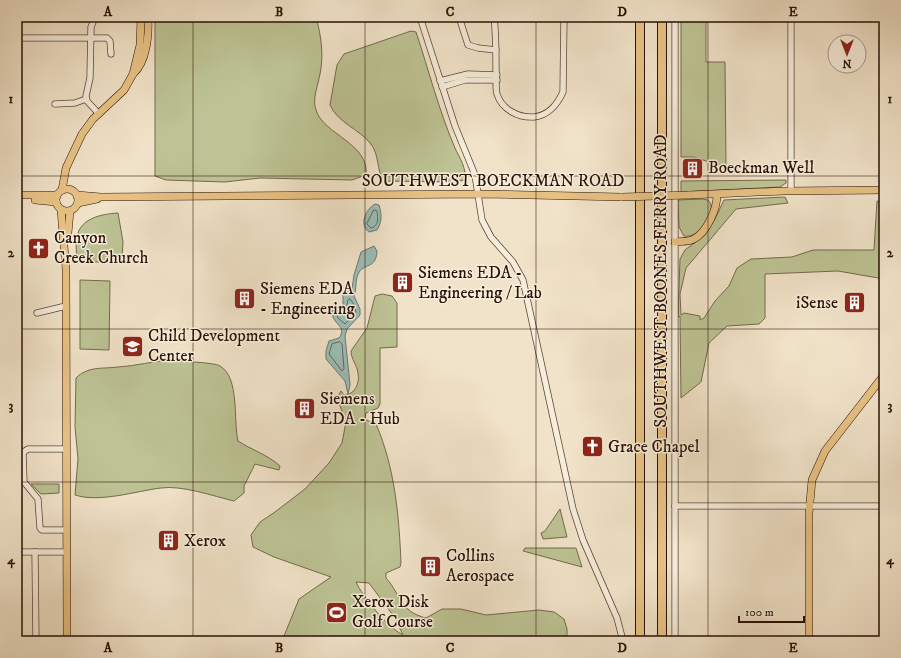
<svg xmlns="http://www.w3.org/2000/svg" width="901" height="658" font-family="'IM FELL DW Pica',serif">
<rect width="100%" height="100%" fill="#f1e3c9"/>
<filter id="stains"><feTurbulence type="fractalNoise" baseFrequency=".005" numOctaves="4"/><feColorMatrix values="0 0 0 0 .2 0 0 0 0 .09 0 0 0 0 .02 0 0 0 .5 -.17"/></filter>
<radialGradient id="worn" r=".72"><stop offset=".6" stop-color="#630" stop-opacity="0"/><stop offset="1" stop-color="#630" stop-opacity=".3"/></radialGradient>
<g fill="#bdc394" stroke="#736a4c" fill-rule="evenodd">
<path d="M155 17H316C321 35 324 55 320 74 318 86 312 98 316 110 323 134 370 144 366 175L352 180 260 178 225 182 166 180 155 176Z"/>
<path d="M681 17H706V62H725L726 167 693 157H681Z"/>
<path d="M411 31 416 32C429 71 439 111 455 148 459 157 468 170 464 180L456 182 384 181C376 171 380 154 370 143 359 129 338 123 330 105L337 65 344 54Z"/>
<path d="M786 180V183L780 187 681 192V181Z"/>
<path d="M785 197 788 203 736 209 686 268 680 294 681 315 684 313 700 316V320L704 318 715 301 729 286 737 268 751 259 792 257 813 250H874L877 201 884 202V279L838 271 765 274V318L759 324 727 326 709 343 701 382 681 398 680 316 678 317 680 259 685 250 702 237 714 221 724 200Z"/>
<path d="M702 199 708 200 711 204C713 216 698 239 684 236L679 227 678 200Z"/>
<path d="M118 213 123 242 122 259 120 262H77C77 254 75 244 77 237 80 218 102 214 118 213Z"/>
<path d="M80 280 110 281 109 350 80 349Z"/>
<path d="M382 294 392 296 397 303V347L380 348V404L378 408 366 413 365 418 366 420 376 424C395 468 399 516 401 563L400 567 386 573V578C402 596 399 611 426 618L442 609H461L486 615 539 610 554 612 564 619 567 629V641H282L299 599 331 577 274 557 253 547 251 535 260 522 275 512 305 489 329 463 342 443 346 422 337 398 341 391 344 395C355 395 360 383 358 373 357 365 351 359 351 351L367 328 375 296ZM356 582 369 583 395 618 403 635C387 627 363 597 356 582Z"/>
<path d="M171 360C181 362 214 362 220 366 240 378 233 420 238 441 252 450 268 455 280 466L279 470 255 464 244 486V493L234 501C213 496 182 485 161 488 136 491 100 503 75 495L78 459 75 427 76 378C88 366 102 369 118 367 136 366 153 361 171 360Z"/>
<path d="M31 484H59V493L41 494Z"/>
<path d="M560 509 567 537 543 539 541 533 545 531Z"/>
<path d="M525 548H576L582 567 523 551Z"/>
</g>
<g fill="#9bbeb7" stroke="#6d786f">
<path d="M375 204 379 205C382 214 382 222 377 230L369 232C359 225 365 210 375 204Z"/>
<path d="M374 246 377 251C376 270 364 262 358 274 355 280 357 289 354 296L360 309V315L347 329 345 336 350 385 348 394 345 381 326 359V351L329 341 339 338C347 328 335 324 333 317 332 314 332 310 332 307H343V294L352 289 354 275 361 252Z"/>
</g>
<g fill="none" stroke-linecap="round" stroke-linejoin="round">
<g stroke="#62675e" stroke-width="1">
<path d="M374 210 377 211C378 218 379 226 371 228L367 224Z"/>
<path d="M350 299 355 306 356 313 345 324 338 318 336 312 346 309 348 300Z"/>
<path d="M340 342 342 344 344 369 342 371 329 354 332 344Z"/>
</g>
<defs>
<g id="minor">
<path d="M95 17 91 27 90 78 86 96 87 101 99 114"/>
<path d="M420 17 455 126 475 175 482 220 491 237 513 262 523 280 573 509 583 540 617 618 623 641"/>
<path d="M459 17 468 45 478 48 496 50"/>
<path d="M494 17C496 34 496 52 496 70 497 78 495 87 497 94 502 110 519 118 534 117 549 115 557 105 563 92L564 17"/>
<path d="M791 17V191"/>
<path d="M17 38H107L110 41 111 54"/>
<path d="M440 81 468 74 497 75"/>
<path d="M442 87 465 80H497"/>
<path d="M55 104 75 103 86 99"/>
<path d="M37 313 66 306"/>
<path d="M675 506H884"/>
<path d="M66 530H42L40 528 38 499 24 482 23 454 25 451 28 449H66"/>
<path d="M17 552H67"/>
<path d="M35 552 36 641"/>
<path d="M675 641V17"/>
</g>
<g id="major">
<path d="M133 74C147 62 149 34 148 17"/>
<circle cx="67" cy="200" r="11"/>
<path d="M62 190 66 168 82 134 93 119 124 90 133 74 140 45 141 17"/>
<path d="M17 195H57"/>
<path d="M77 195 101 197 484 194 622 197"/>
<path d="M689 195 784 191 884 190"/>
<path d="M35 200 56 202"/>
<path d="M78 203 97 199"/>
<path d="M61 210 66 269 67 641"/>
<path d="M64 239 68 233 70 211"/>
<path d="M675 242C681 241 689 242 694 239 707 232 717 209 717 195"/>
<path d="M809 641V513L812 480 825 451 884 375"/>
</g>
<g id="highway">
<path d="M640 17V641"/>
<path d="M662 17V641"/>
</g>
</defs>
<use href="#minor" stroke="#5b4535" stroke-width="7"/>
<use href="#major" stroke="#291004" stroke-width="8"/>
<use href="#highway" stroke="#291004" stroke-width="10"/>
<use href="#minor" stroke="#f6eddc" stroke-width="5.5"/>
<use href="#major" stroke="#e8c284" stroke-width="7"/>
<use href="#highway" stroke="#e8c284" stroke-width="8"/>
<defs>
<path id="major-bridge" d="M622 197 689 195"/>
</defs>
<use href="#major-bridge" stroke="#291004" stroke-width="8" stroke-linecap="butt"/>
<use href="#major-bridge" stroke="#e8c284" stroke-width="7"/>
</g>
<path fill="none" stroke="#291004" stroke-width="1" stroke-opacity="0.55" d="M193 17V641M365 17V641M536 17V641M708 17V641M17 176H884M17 329H884M17 482H884"/>
<defs>
<symbol id="building-square" viewBox="-11 -11 22 22"><rect x="-9" y="-9" width="18" height="18" rx="4" fill="#8f2418" stroke="#f6eddc"/><path d="M-4-6H4V6H1V3H-1V6H-4ZM-2.5-4.3h1.7v1.8h-1.7ZM.8-4.3h1.7v1.8H.8ZM-2.5-1h1.7V.8h-1.7ZM.8-1h1.7V.8H.8Z" fill="#fff"/></symbol>
<symbol id="church-square" viewBox="-11 -11 22 22"><rect x="-9" y="-9" width="18" height="18" rx="4" fill="#8f2418" stroke="#f6eddc"/><path d="M-1.2-6h2.4v3.5h3.3v2.4h-3.3V6h-2.4V-.1h-3.3v-2.4h3.3Z" fill="#fff"/></symbol>
<symbol id="school-square" viewBox="-11 -11 22 22"><rect x="-9" y="-9" width="18" height="18" rx="4" fill="#8f2418" stroke="#f6eddc"/><path d="M0-5L7-2L0 1L-7-2ZM-4 1L0 2.5L4 1V4Q0 6-4 4Z" fill="#fff"/></symbol>
<symbol id="stadium-square" viewBox="-11 -11 22 22"><rect x="-9" y="-9" width="18" height="18" rx="4" fill="#8f2418" stroke="#f6eddc"/><path d="M0-5a6.5 5 0 1 0 0 10a6.5 5 0 1 0 0-10ZM-3.5-1.8h7v3.6h-7Z" fill="#fff"/></symbol>
</defs>
<g fill-rule="evenodd">
<use href="#building-square" x="680" y="156" width="25" height="25"/>
<use href="#church-square" x="26" y="236" width="25" height="25"/>
<use href="#building-square" x="390" y="270" width="25" height="25"/>
<use href="#building-square" x="232" y="286" width="25" height="25"/>
<use href="#building-square" x="842" y="290" width="25" height="25"/>
<use href="#school-square" x="120" y="334" width="25" height="25"/>
<use href="#building-square" x="292" y="396" width="25" height="25"/>
<use href="#church-square" x="580" y="434" width="25" height="25"/>
<use href="#building-square" x="156" y="528" width="25" height="25"/>
<use href="#building-square" x="418" y="554" width="25" height="25"/>
<use href="#stadium-square" x="324" y="600" width="25" height="25"/>
</g>
<g text-anchor="middle" dominant-baseline="central" stroke-width="3" stroke-linejoin="round" paint-order="stroke">
<g font-size="17" fill="#291004" stroke="#f6eddc" text-anchor="start">
<text x="708" y="168">Boeckman Well</text>
<text x="54" y="238">Canyon<tspan x="54" dy="20">Creek Church</tspan></text>
<text x="418" y="273">Siemens EDA -<tspan x="418" dy="20">Engineering / Lab</tspan></text>
<text x="260" y="289">Siemens EDA<tspan x="260" dy="20">- Engineering</tspan></text>
<text x="838" y="303" text-anchor="end">iSense</text>
<text x="148" y="336">Child Development<tspan x="148" dy="20">Center</tspan></text>
<text x="320" y="399">Siemens<tspan x="320" dy="20">EDA - Hub</tspan></text>
<text x="608" y="447">Grace Chapel</text>
<text x="184" y="541">Xerox</text>
<text x="446" y="556">Collins<tspan x="446" dy="20">Aerospace</tspan></text>
<text x="352" y="602">Xerox Disk<tspan x="352" dy="20">Golf Course</tspan></text>
</g>
<g font-size="17" fill="#291004" stroke="#f6eddc">
<text x="493" y="181">SOUTHWEST BOECKMAN ROAD</text>
<text transform="translate(661 281) rotate(-90)">SOUTHWEST BOONES FERRY ROAD</text>
</g>
</g>
<rect width="901" height="658" fill="none" stroke="#f1e3c9" stroke-width="44"/>
<g transform="translate(847 54) rotate(180)"><circle r="19" fill="#f6eddc" stroke="#a49586"/>
<path d="M0-3L7 15L0 10L-7 15Z" fill="#8f2418"/>
<text y="-6" font-size="11" font-weight="bold" text-anchor="middle" fill="#291004">N</text>
</g>
<path d="M739 616v6h65v-6" fill="none" stroke="#291004" stroke-width="2"/>
<text x="745" y="616" font-size="12" fill="#291004" stroke="#f6eddc" stroke-width="3" paint-order="stroke">100 m</text>
<rect x="22" y="22" width="857" height="614" fill="none" stroke="#291004" stroke-width="1.5"/>
<g font-size="13" text-anchor="middle" font-weight="bold" fill="#291004">
<text x="108" y="16">A</text>
<text x="279" y="16">B</text>
<text x="450" y="16">C</text>
<text x="622" y="16">D</text>
<text x="793" y="16">E</text>
<text x="11" y="103">1</text>
<text x="890" y="103">1</text>
<text x="11" y="257">2</text>
<text x="890" y="257">2</text>
<text x="11" y="410">3</text>
<text x="890" y="410">3</text>
<text x="11" y="564">4</text>
<text x="890" y="564">4</text>
<text x="108" y="652">A</text>
<text x="279" y="652">B</text>
<text x="450" y="652">C</text>
<text x="622" y="652">D</text>
<text x="793" y="652">E</text>
</g>
<rect width="100%" height="100%" filter="url(#stains)"/>
<rect width="100%" height="100%" fill="url(#worn)"/>
</svg>
